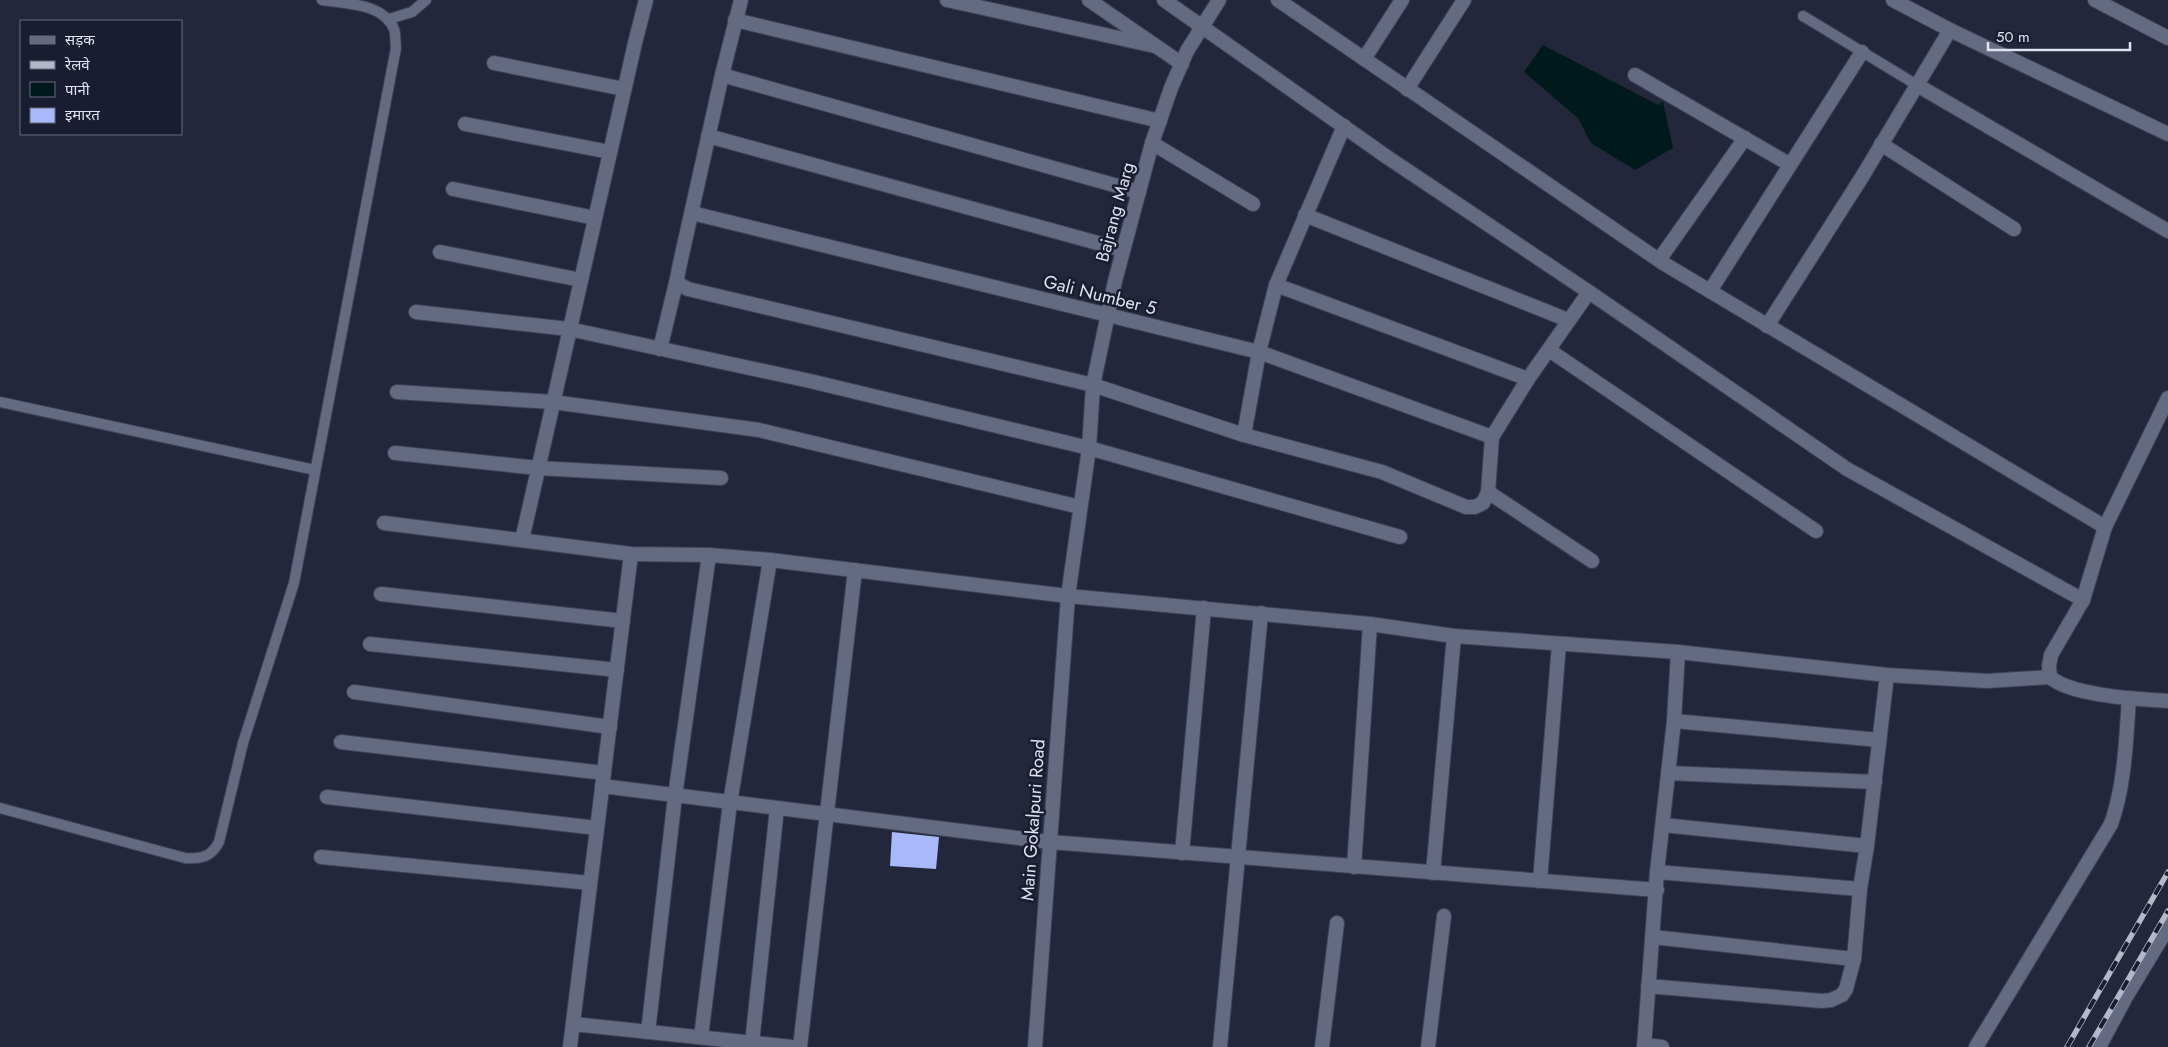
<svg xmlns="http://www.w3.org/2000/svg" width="2168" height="1047" font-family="Jost,'Noto Sans Devanagari',sans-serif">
<rect width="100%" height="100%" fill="#22273c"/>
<path fill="#00191a" d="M1543 45 1658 105 1663 102 1673 148 1635 170 1591 143 1578 118 1524 72Z"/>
<path fill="#a8b8f9" d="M892 832 939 837 936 869 890 866Z"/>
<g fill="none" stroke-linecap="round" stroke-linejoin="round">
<defs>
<g id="service">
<path d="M1803 16 1917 85"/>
<path d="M389 19 412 12 426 0"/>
<path d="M0 402 315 470"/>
<path d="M0 808 185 858C202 859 211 857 219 842L243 743 294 583 396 48C395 42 396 34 394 29 383 3 346 4 322 0"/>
</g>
<g id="minor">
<path d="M741 0 722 75 679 268 677 279 680 285 688 289 1093 385 1244 435 1382 472 1466 507H1475L1483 503 1488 492 1492 437 1528 379 1589 292"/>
<path d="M947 0 1155 46"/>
<path d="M1089 0 1182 64"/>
<path d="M1164 0 1387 157 1589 292 1847 469 2083 600"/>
<path d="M1278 0 1663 263 2105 527"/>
<path d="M1893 0 1950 30 2168 134"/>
<path d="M2095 0 2168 38"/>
<path d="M735 20 1160 121"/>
<path d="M1364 59 1402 0"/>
<path d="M494 63 624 89"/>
<path d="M722 75 1139 192"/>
<path d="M1635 75 1789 164"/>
<path d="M1917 85 2168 231"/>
<path d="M1407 89 1464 0"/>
<path d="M465 124 610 152"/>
<path d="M708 136 1123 250"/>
<path d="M1152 143 1253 204"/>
<path d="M1881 144 2014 229"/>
<path d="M453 189 595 218"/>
<path d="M692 213 1259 352 1492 437"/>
<path d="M1305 215 1568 320"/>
<path d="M440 252 581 280"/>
<path d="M1659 260 1745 138"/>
<path d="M1276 285 1528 379"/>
<path d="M1710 291 1862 52"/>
<path d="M416 312 569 329 810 381 1089 448 1400 537"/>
<path d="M1767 326 1862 177 1950 30"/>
<path d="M660 349 677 279"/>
<path d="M1549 350 1816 531"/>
<path d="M397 392 553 402 759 430 1080 507"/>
<path d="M1244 435 1259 352 1276 285 1344 126"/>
<path d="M395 453 538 468 721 478"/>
<path d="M1488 492 1592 561"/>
<path d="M384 523 631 554 709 555 770 560 1068 596 1370 624 1454 636 1678 652 1887 675 1987 681 2050 677"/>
<path d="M522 540 635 43 646 0"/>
<path d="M381 594 623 621"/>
<path d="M370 644 617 670"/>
<path d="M354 692 610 727"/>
<path d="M1674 721 1879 740"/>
<path d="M341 742 604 773"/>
<path d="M1668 773 1875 782"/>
<path d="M602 786 1050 842 1657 890"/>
<path d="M327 797 597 828"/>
<path d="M1663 825 1867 846"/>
<path d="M1182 853 1204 608"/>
<path d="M321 857 590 883"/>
<path d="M1354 867 1370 624"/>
<path d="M1657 872 1860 889"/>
<path d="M1433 873 1454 636"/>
<path d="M1540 881 1559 644"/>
<path d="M1653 937 1854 959"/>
<path d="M1648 986 1822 1001 1831 1000 1842 995 1846 989 1854 959 1860 889 1867 846 1887 675"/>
<path d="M573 1024 792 1047"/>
<path d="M648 1032 675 796 709 555"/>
<path d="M701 1037 730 803 770 560"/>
<path d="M752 1043 777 808"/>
<path d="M1644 1045 1662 1047"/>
<path d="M570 1047 631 554"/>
<path d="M800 1047 855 570"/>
<path d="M1035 1047 1068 596 1089 448 1093 385 1115 281 1152 143 1171 88 1187 51 1219 0"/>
<path d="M1220 1047 1261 613"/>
<path d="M1322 1047 1337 923"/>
<path d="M1428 1047 1444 916"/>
<path d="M1644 1047 1657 872 1674 721 1678 652"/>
<path d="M1976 1047 2111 824C2125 785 2126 740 2129 698"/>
</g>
<g id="tertiary">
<path d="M2168 398 2105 527 2083 600 2051 655 2049 666 2050 677C2071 696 2139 699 2168 701"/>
<path d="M2099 1047 2127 995 2164 934 2168 924"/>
</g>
</defs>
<use href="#service" stroke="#3f4254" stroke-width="12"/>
<use href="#minor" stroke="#3f4254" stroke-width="16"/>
<use href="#tertiary" stroke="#3f4254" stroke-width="16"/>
<use href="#service" stroke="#646a82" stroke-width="10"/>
<use href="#minor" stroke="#646a82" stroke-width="14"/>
<use href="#tertiary" stroke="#646a82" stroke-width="14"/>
<defs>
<g id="rail">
<path d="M2067 1047 2168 872"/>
<path d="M2089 1047 2168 911"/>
</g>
</defs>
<use href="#rail" stroke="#b4b8c8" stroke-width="5.5"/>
<use href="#rail" stroke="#191d31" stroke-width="4" stroke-dasharray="11" stroke-linecap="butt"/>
</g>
<g text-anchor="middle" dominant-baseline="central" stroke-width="5" stroke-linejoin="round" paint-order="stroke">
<g font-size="18" fill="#dfe3f1" stroke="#191d31">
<text transform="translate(1115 212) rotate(-75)">Bajrang Marg</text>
<text transform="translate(1100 295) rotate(14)">Gali Number 5</text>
<text transform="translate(1033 820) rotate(-86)">Main Gokalpuri Road</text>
</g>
</g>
<rect x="20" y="20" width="162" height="115" fill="#191d31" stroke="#686c7e"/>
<rect x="30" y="36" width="25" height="8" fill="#646a82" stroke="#686c7e"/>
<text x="65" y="45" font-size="15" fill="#dfe3f1">सड़क</text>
<rect x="30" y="61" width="25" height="8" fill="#b4b8c8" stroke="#686c7e"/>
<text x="65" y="70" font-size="15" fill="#dfe3f1">रेलवे</text>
<rect x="30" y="82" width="25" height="15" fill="#00191a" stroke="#686c7e"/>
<text x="65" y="95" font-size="15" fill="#dfe3f1">पानी</text>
<rect x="30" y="108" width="25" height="15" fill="#a8b8f9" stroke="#686c7e"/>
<text x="65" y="120" font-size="15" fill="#dfe3f1">इमारत</text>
<path d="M1988 42v8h142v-8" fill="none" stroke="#dfe3f1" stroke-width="2.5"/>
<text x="1996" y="42" font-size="15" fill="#dfe3f1" stroke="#191d31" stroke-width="4" paint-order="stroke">50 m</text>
</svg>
